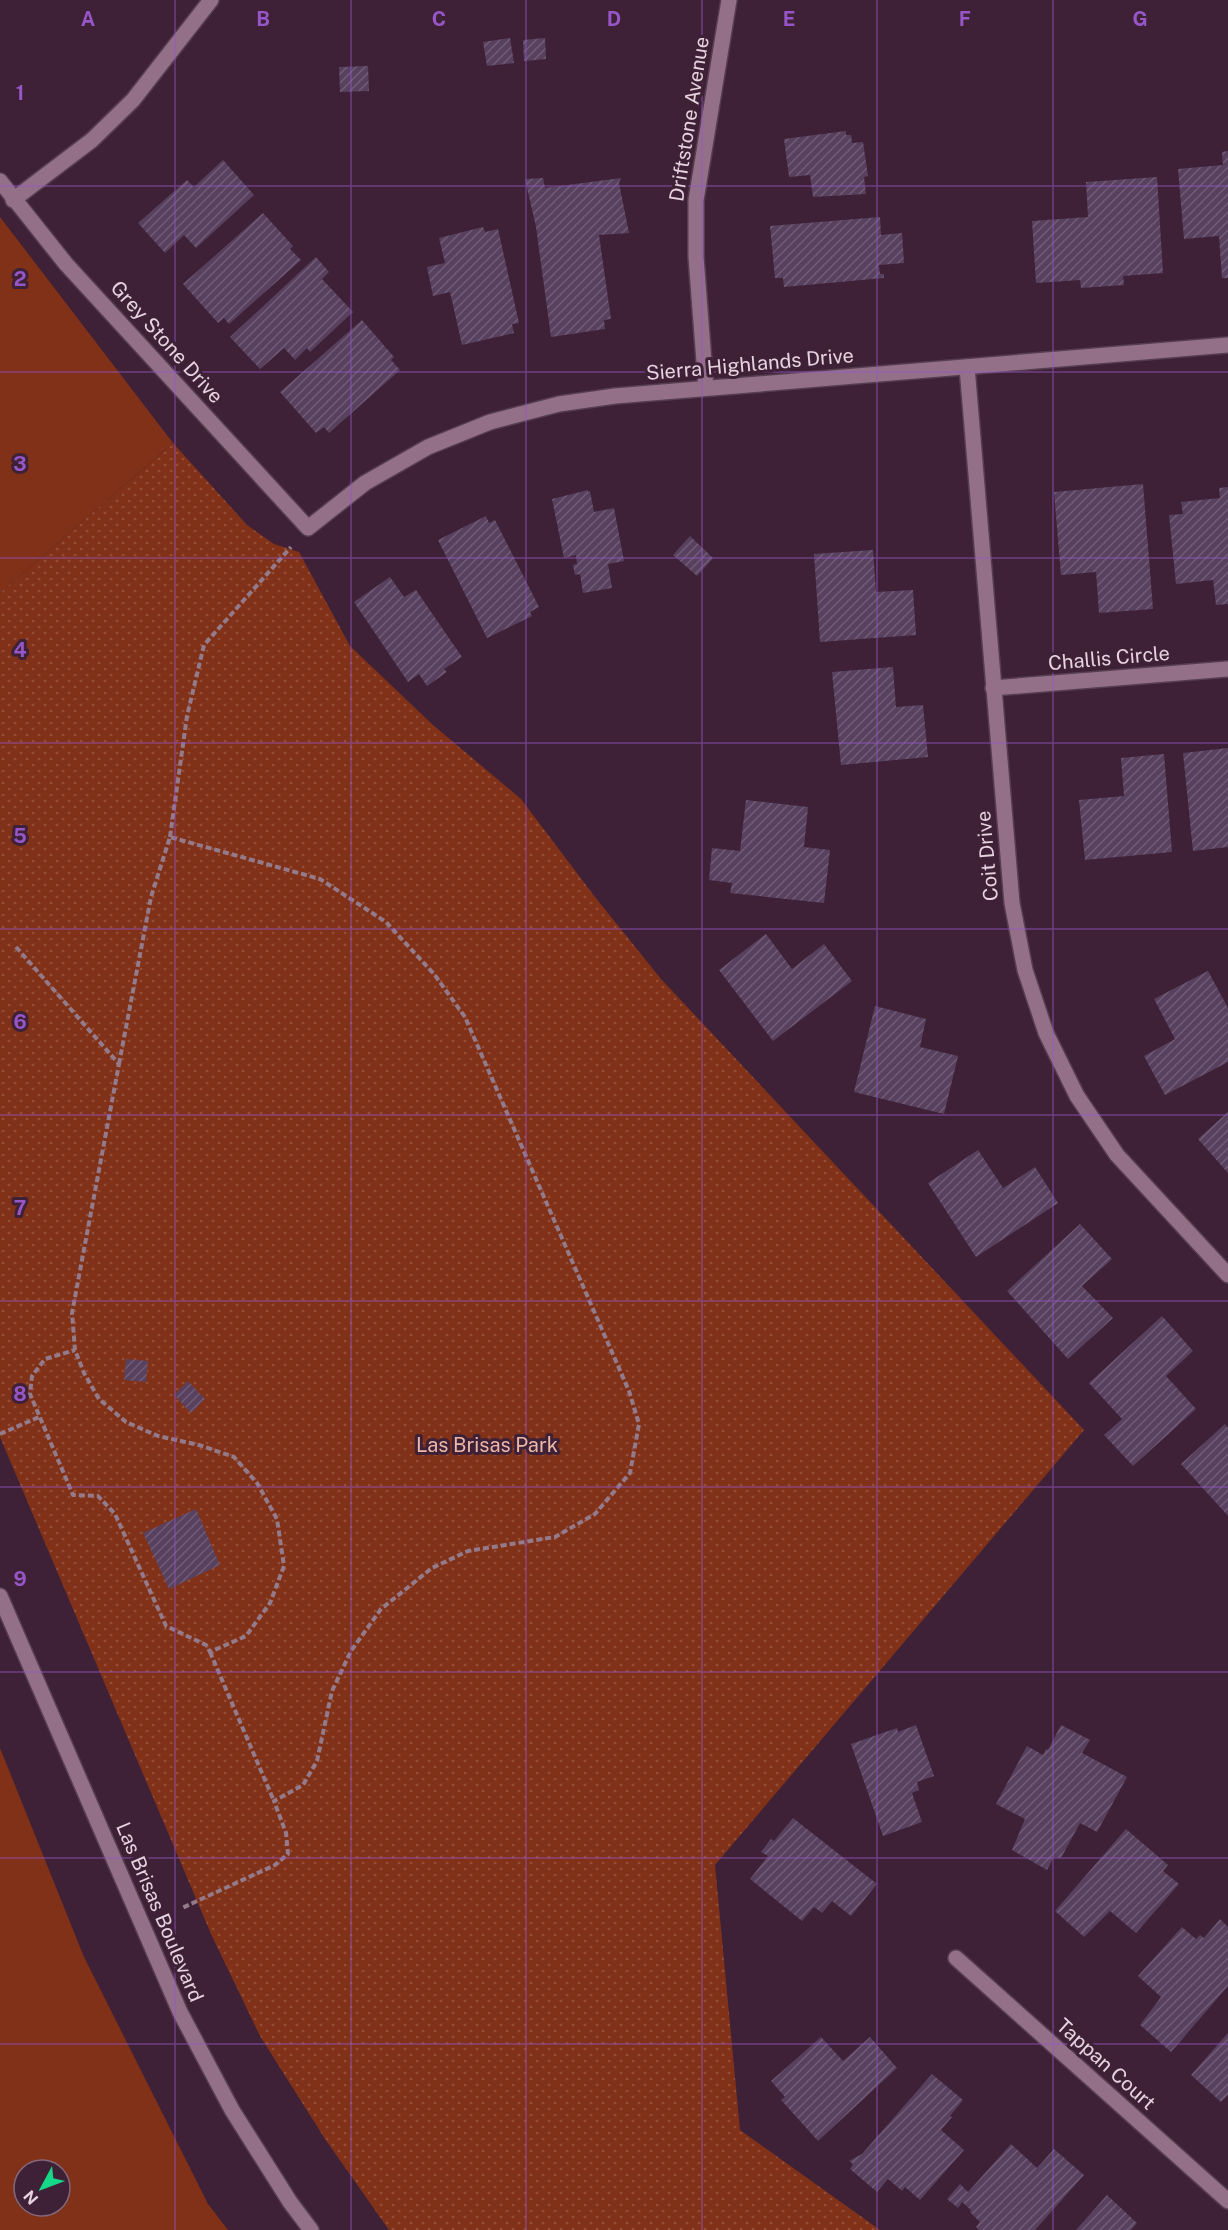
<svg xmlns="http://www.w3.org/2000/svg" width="1228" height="2230" font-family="'Public Sans',sans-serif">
<defs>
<pattern id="park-dots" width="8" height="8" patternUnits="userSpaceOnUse" patternTransform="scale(1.5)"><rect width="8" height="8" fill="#803118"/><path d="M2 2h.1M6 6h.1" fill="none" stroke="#924e39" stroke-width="1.8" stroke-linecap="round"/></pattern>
<pattern id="building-hatch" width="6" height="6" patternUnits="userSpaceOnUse" patternTransform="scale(1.5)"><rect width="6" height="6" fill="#58415f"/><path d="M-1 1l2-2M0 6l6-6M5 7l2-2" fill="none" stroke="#705c76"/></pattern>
</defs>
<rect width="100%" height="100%" fill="#3e2136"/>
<g fill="#803118" fill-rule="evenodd">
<path d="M0 217 173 443 0 593Z"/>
<path d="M0 1748 84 1957 208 2204 228 2230H0ZM24 2170H60V2206H24Z"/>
</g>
<path fill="url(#park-dots)" d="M173 443 247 525 274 544 299 552 350 646 433 725 521 799 595 897 661 979 1084 1430 715 1865 740 2130 880 2230H389L325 2139 260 2036 211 1934 0 1437V593Z"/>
<g fill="url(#building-hatch)">
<path d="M510 38 514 63 487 66 483 42Z"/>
<path d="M545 38 546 59 524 61 523 40Z"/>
<path d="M368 66 369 91 340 92 339 67Z"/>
<path d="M846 131V135H851L852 143 863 142 868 176 864 177 866 194 813 197 810 175 789 177 784 139Z"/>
<path d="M1228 151V278H1222L1219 236 1184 239 1178 169 1223 165 1222 152Z"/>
<path d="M223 160 254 195 196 248 184 235 165 253 138 223 187 180 194 187Z"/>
<path d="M1157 177 1163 273 1123 276 1124 285 1081 288 1080 280 1036 283 1032 221 1088 217 1086 182Z"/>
<path d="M543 178 545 188 621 178 619 183 629 233 599 235 611 319 604 320 605 329 551 337 536 227 525 179Z"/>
<path d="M263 213 293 246 290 249 301 260 229 324 224 318 218 323 183 284Z"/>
<path d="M880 217 881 235 902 233 904 263 879 265 880 274H884V278L784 287 783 278H775L770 226Z"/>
<path d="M483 227 485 232 498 229 519 323 512 324 514 333 462 345 450 292 433 296 427 267 445 263 439 238Z"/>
<path d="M316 257 329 272 322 279 353 312 310 352 307 348 295 360 284 348 260 369 230 337Z"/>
<path d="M362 320 394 357 391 360 400 370 329 433 324 427 316 433 280 392Z"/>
<path d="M1143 484 1153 609 1099 613 1096 572 1061 575 1054 492Z"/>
<path d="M1228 487V604L1216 605 1213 580 1176 584 1169 515 1183 514 1181 502 1220 498 1219 488Z"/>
<path d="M588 490V492L590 491 594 512 614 508 624 561 608 564 612 588 583 593 580 574 575 575 573 565 577 564 576 555 564 558 552 499Z"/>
<path d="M486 516 489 523 495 520 539 607 530 612 532 616 487 638 438 540Z"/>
<path d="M690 536 713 558 697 576 673 555Z"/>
<path d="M873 550 876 592 913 590 916 635 820 642 814 554Z"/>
<path d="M390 577 404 597 416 590 462 657 444 669 447 672 427 686 419 674 408 682 354 602Z"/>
<path d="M893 667 896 707 923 705 928 757 841 765 832 672Z"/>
<path d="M1228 748V847L1193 851 1183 753Z"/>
<path d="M1164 754 1172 852 1085 860 1079 800 1124 796 1121 758Z"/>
<path d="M746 800 808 807 804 847 830 850 824 903 730 893 732 883 709 880 712 848 740 851Z"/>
<path d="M766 934 792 969 824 944 852 981 773 1041 719 970Z"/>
<path d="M1208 971 1228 1008V1062L1165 1095 1144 1056 1175 1039 1154 999Z"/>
<path d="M875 1006 926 1019 920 1047 958 1056 944 1114 854 1092Z"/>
<path d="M1228 1112V1173L1198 1139Z"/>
<path d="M978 1150 1003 1188 1035 1167 1058 1203 976 1257 928 1183Z"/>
<path d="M1080 1224 1112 1259 1082 1286 1113 1318 1068 1359 1007 1291Z"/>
<path d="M1162 1316 1193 1351 1166 1376 1196 1409 1133 1466 1104 1435 1122 1419 1089 1383Z"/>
<path d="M126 1359 148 1361 146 1382 124 1380Z"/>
<path d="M188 1381 205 1399 191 1413 174 1395Z"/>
<path d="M1225 1424 1228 1428V1516L1181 1464Z"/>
<path d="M196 1509 220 1565 169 1589 143 1533Z"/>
<path d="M916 1725 934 1776 917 1782 919 1790 912 1793 922 1822 883 1836 851 1744 897 1728 898 1732Z"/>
<path d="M1061 1725 1090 1740 1082 1753 1127 1777 1097 1832 1080 1823 1061 1858 1054 1857 1047 1870 1012 1850 1025 1819 996 1804 1027 1746 1043 1755 1046 1749 1048 1750Z"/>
<path d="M793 1818 877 1884 851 1916 832 1901 822 1913 814 1907 802 1921 750 1879 768 1856 761 1852 771 1839 774 1841Z"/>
<path d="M1126 1829 1168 1865 1163 1871 1179 1884 1136 1933 1110 1911 1084 1937 1055 1911Z"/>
<path d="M1220 1919 1228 1927V1986L1171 2052 1140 2025 1161 1997 1138 1976 1182 1927 1196 1939 1200 1935 1204 1938Z"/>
<path d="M1228 2033V2095L1221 2102 1191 2075Z"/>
<path d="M821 2037 843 2061 870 2037 897 2068 818 2141 781 2100 785 2097 771 2081Z"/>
<path d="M932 2074 963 2100 950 2116 952 2117 941 2130 964 2150 920 2200 905 2187 902 2191 888 2179 877 2192 850 2169 853 2164 849 2161 862 2154Z"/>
<path d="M1011 2144 1037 2168 1054 2149 1084 2175 1035 2230H979L976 2227 980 2222 970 2212 971 2210 962 2202 958 2208 947 2199 960 2184 968 2192Z"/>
<path d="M1107 2195 1137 2223 1131 2230H1076Z"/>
</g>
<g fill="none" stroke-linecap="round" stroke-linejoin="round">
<defs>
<g id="street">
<path d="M0 181 66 264 308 528 365 483 428 447 490 422 559 404 615 396 1228 345"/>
<path d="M13 200 92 140 133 100 211 0"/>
<path d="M967 367 1012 903 1025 970 1046 1033 1077 1096 1117 1155 1228 1275"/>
<path d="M706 388 696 257V200L729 0"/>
<path d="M993 688 1228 669"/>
<path d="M956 1958 1228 2201"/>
</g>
<path id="secondary" d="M0 1596 180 2012 232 2110 290 2202 311 2230"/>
</defs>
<use href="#street" stroke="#563e50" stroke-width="18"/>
<use href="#secondary" stroke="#563e50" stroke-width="18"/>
<g stroke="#947b8c" stroke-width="4" stroke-dasharray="6 3" stroke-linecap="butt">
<path d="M170 837 187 716 204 645 291 547"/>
<path d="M16 947 119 1064 72 1313 75 1350 84 1373 99 1399 126 1422 158 1436 199 1445 234 1457 257 1483 277 1519 284 1566 270 1603 246 1636 210 1652 206 1645 166 1626 115 1514 98 1496 73 1495 30 1394 32 1376 45 1359 75 1350"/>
<path d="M119 1064 151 897 170 837 320 879 386 922 434 974 465 1017 629 1391 639 1424 630 1473 595 1514 555 1537 468 1551 432 1568 381 1609 351 1651 332 1691 317 1761 303 1785 274 1801 286 1833 288 1854 275 1865 182 1908"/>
<path d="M0 1434 39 1417"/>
<path d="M210 1652 274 1801"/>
</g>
<use href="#street" stroke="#937088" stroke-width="15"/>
<use href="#secondary" stroke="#937088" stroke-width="15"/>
</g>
<path fill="none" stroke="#9656c7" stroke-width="1.5" stroke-opacity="0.55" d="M175 0V2230M351 0V2230M526 0V2230M702 0V2230M877 0V2230M1053 0V2230M0 186H1228M0 372H1228M0 558H1228M0 743H1228M0 929H1228M0 1115H1228M0 1301H1228M0 1487H1228M0 1672H1228M0 1858H1228M0 2044H1228"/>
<g text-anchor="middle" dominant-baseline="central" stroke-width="6" stroke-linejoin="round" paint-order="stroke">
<g font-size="20" fill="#e7d3e0" stroke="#3e2136">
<text transform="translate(689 119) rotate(-81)">Driftstone Avenue</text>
<text transform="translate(167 342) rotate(48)">Grey Stone Drive</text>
<text transform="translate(750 364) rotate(-5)">Sierra Highlands Drive</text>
<text transform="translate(1109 658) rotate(-5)">Challis Circle</text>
<text transform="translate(987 856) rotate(-95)">Coit Drive</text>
<text transform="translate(160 1912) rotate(67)">Las Brisas Boulevard</text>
<text transform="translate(1106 2064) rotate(42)">Tappan Court</text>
</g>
<g font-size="20" fill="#eeb8a8" stroke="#3e2136">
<text x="487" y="1445">Las Brisas Park</text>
</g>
</g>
<g font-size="20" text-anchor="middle" font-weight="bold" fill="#9656c7" stroke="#3e2136" stroke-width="6" stroke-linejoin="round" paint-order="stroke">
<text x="88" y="26">A</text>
<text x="263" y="26">B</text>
<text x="439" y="26">C</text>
<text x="614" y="26">D</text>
<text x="789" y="26">E</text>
<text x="965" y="26">F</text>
<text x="1140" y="26">G</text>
<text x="20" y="100">1</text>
<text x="20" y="286">2</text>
<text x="20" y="471">3</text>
<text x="20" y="657">4</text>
<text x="20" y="843">5</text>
<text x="20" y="1029">6</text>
<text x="20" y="1215">7</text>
<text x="20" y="1401">8</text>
<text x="20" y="1586">9</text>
</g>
<g transform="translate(42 2188) rotate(229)"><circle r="28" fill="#3e2136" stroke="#82687a" stroke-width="1.5"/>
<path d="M0-4.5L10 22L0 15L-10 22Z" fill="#15d989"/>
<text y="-9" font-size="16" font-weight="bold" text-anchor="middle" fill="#e7d3e0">N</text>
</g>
</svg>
